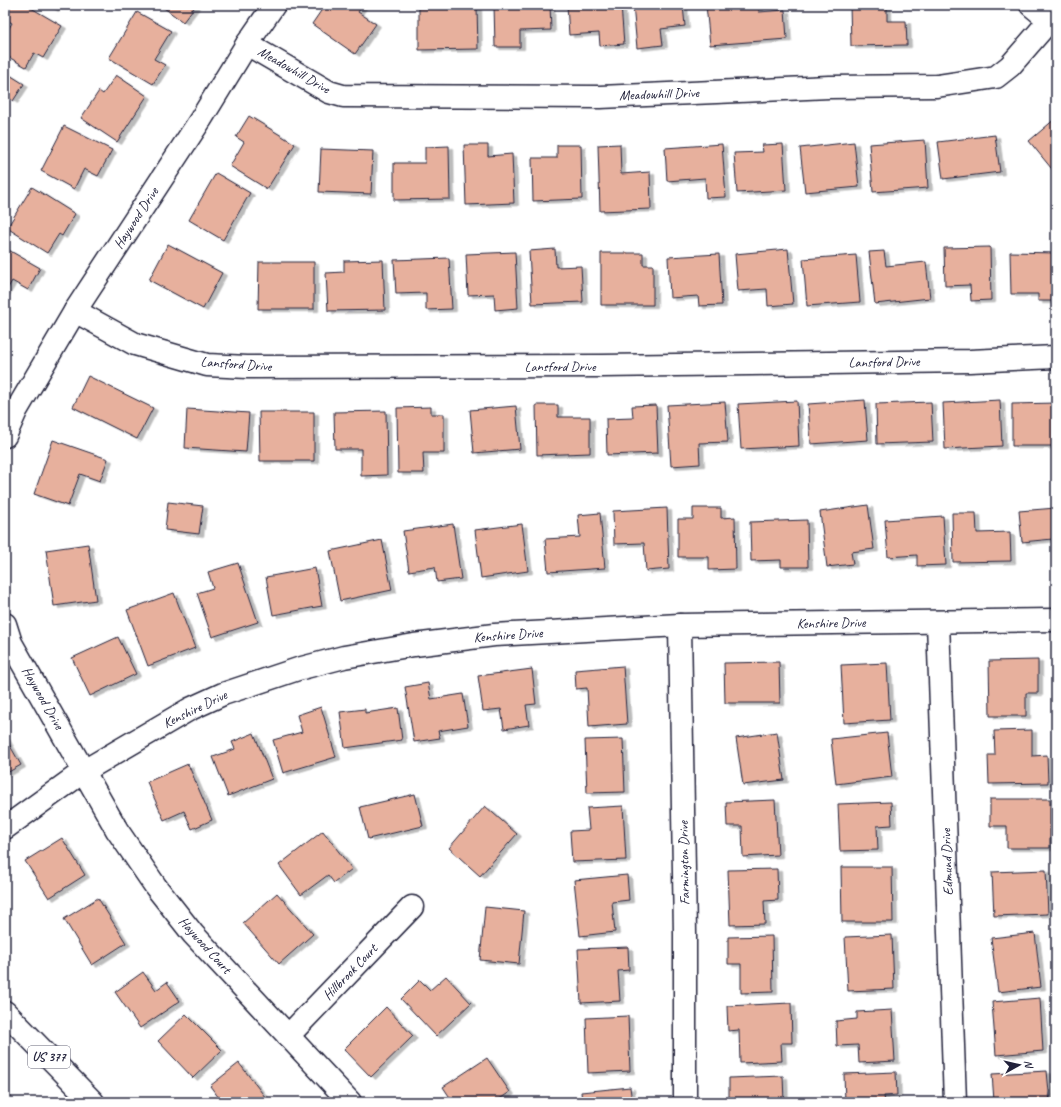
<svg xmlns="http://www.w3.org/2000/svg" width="1061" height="1107" font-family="Caveat,sans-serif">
<defs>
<filter id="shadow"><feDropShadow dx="4.5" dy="2.5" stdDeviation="0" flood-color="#0004"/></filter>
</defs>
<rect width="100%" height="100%" fill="#fff"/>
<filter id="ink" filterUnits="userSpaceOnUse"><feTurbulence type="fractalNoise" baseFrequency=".025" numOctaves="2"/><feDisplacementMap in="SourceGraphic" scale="8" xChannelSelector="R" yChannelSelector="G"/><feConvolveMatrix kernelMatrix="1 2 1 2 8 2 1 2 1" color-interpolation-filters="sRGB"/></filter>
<g filter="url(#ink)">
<g fill="#e7b09d" stroke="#22223b" filter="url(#shadow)">
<path d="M8 5H26L62 26 43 58 34 53 26 67 5 55V35L12 23 5 19V10Z"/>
<path d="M48 5H56L54 9Z"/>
<path d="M160 5H196L183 22Z"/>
<path d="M325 5H363L358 12 376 24 355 54 312 24Z"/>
<path d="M494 5H550L551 30 520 31V47H495Z"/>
<path d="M567 5H621L624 44 600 46 599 33 569 35Z"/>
<path d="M633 5H683L685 26 661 29 663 45 637 48Z"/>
<path d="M706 5H759V12L785 10 787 39 710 45Z"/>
<path d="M850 5H887V21H906L907 45 851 46Z"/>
<path d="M477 7 478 49 419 50V8Z"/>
<path d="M137 12 171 31 154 59 165 65 153 84 109 58Z"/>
<path d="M5 72 24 84 13 101 5 95Z"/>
<path d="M116 75 147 96 117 142 81 118 99 91 103 94Z"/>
<path d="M249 116 295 144 267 189 230 166 244 142 236 137Z"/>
<path d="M1056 118V174L1029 141Z"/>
<path d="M64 126 112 150 98 176 84 169 74 189 41 171Z"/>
<path d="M995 135 1000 172 943 179 938 142Z"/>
<path d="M925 140 928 188 873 192 869 144Z"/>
<path d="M854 142 859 187 805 192 800 148Z"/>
<path d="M620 144 621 174 650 172 651 209 600 211 598 145Z"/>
<path d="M722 144 726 197 706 198 705 178 667 181 665 148Z"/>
<path d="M783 144 786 190 737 193 734 153 763 152 762 145Z"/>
<path d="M464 145H488V156L512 154 514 203 466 205Z"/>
<path d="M557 145H581L582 199 533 201 532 158H557Z"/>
<path d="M449 146 450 199 394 200V163H425V147Z"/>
<path d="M321 149 373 151 371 194 319 192Z"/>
<path d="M216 173 250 193 223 240 189 220Z"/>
<path d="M32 187 75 214 62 236 59 234 47 253 7 228Z"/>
<path d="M168 244 222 273 203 309 149 280Z"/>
<path d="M990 247 991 300 971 301 970 285 945 286 944 248Z"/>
<path d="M5 248 40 268 28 290 12 281 5 293Z"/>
<path d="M555 249 556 267 581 266 583 302 532 304 529 251Z"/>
<path d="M788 249 793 304 768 306 767 289 738 291 735 254Z"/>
<path d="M884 251 886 266 926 262 930 298 875 304 869 252Z"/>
<path d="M515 252 518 308 495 310 494 294 468 295 466 254Z"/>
<path d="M1010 252 1056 253V301H1038V294H1011Z"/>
<path d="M601 253H643V265H653V305H601Z"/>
<path d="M719 254 722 305 699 306 698 296 670 298 668 257Z"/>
<path d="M856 255 860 302 807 306 803 259Z"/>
<path d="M449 258 452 309 426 310V293L396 294 394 260Z"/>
<path d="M383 260 385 310 328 311 326 273 344 272V261Z"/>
<path d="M259 262H314V309H258Z"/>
<path d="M88 376 153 408 137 439 73 407Z"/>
<path d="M865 400 868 440 811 444 808 404Z"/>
<path d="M1000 400 1002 446 945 449 943 403Z"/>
<path d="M797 401 799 446 741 449 738 404Z"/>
<path d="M725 402 728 442 699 443 700 464 671 466 667 405Z"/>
<path d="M931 402 933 442 877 444 876 404Z"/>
<path d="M1056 403V446H1012V404Z"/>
<path d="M536 405H558V417H590V453L537 455Z"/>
<path d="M656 405 658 453 607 455 606 419 633 418 632 406Z"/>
<path d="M516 406 520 449 474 453 470 410Z"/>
<path d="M431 407V414H444V453H423L424 473H398L397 408Z"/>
<path d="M187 409 249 413 246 452 185 448Z"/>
<path d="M386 411 387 475 361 476V449H335L334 412Z"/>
<path d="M259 412H314V461H260Z"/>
<path d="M53 440 108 459 100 481 80 474 68 506 34 494Z"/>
<path d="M168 502 203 506 199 534 165 530Z"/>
<path d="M868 505 874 549 851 552 853 564 827 567 820 512Z"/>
<path d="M667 508 669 569 646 571 644 543 614 544 613 511Z"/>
<path d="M693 508H721V518L735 517 736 569 709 570V557H678V519H693Z"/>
<path d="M1056 508V565H1055L1053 539 1022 542 1019 511Z"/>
<path d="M600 513 605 568 548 572 545 539 580 537 578 515Z"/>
<path d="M952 513H976L977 533 1010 532 1011 561 953 562Z"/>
<path d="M943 516 946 565 917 566V555L888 557 885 520Z"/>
<path d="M807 520 808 567H781V560L751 561 750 522Z"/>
<path d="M453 524 461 579 437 582 435 567 409 571 403 531Z"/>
<path d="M522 524 528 571 481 578 475 530Z"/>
<path d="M382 540 392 590 340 601 330 551Z"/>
<path d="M88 544 96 600 54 606 46 550Z"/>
<path d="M238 563 258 622 212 637 197 593 213 588 208 572Z"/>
<path d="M315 568 322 606 273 615 266 577Z"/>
<path d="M174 593 195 648 148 666 127 610Z"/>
<path d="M118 637 136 674 90 696 72 658Z"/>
<path d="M1038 660V693H1026V716H990L989 661Z"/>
<path d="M779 662 780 703H725L724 663Z"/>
<path d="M887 663 890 720 844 723 841 665Z"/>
<path d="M623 666 627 724 589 727 587 688 576 689 575 670Z"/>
<path d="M532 669 536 704 526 705 529 725 504 729 501 709 483 711 478 676Z"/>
<path d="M428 683 431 699 463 694 468 726 438 731 440 738 414 742 405 687Z"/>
<path d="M321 707 336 757 283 773 273 740 302 732 297 715Z"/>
<path d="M398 708 402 740 345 748 340 712 365 709V713Z"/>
<path d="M1032 730V756L1047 755 1048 783 989 784 988 755H995L994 731Z"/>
<path d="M777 732 784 780 743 785 736 738Z"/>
<path d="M254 733 272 779 228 796 213 757 235 749 232 742Z"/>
<path d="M887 733 892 777 836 784 831 739Z"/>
<path d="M5 737 21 765 5 774Z"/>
<path d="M623 739 625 792 587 793 585 740Z"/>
<path d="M188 764 212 820 192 829 184 811 164 820 147 782Z"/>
<path d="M415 794 423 826 368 839 360 807Z"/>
<path d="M990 799H1050V848H1007V826H990Z"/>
<path d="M775 800 778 855 743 857 742 826H727L726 802Z"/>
<path d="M891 802 892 825 877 826 878 850 840 851 838 804Z"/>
<path d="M485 806 517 834 480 876 449 848Z"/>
<path d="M623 806 626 860 572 862 570 831 589 830 587 808Z"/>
<path d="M323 831 352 869 334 883 328 875 301 895 279 865Z"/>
<path d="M62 838 85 875 49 898 25 861Z"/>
<path d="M841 867H892L893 922H842Z"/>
<path d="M777 869 778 900 764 901 765 924 730 925 728 870Z"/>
<path d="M1046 870 1048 914 994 916 992 872Z"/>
<path d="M627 875 629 900 612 902 615 932 580 936 574 880Z"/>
<path d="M277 893 313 934 279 964 243 923Z"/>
<path d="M98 898 126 943 92 965 64 919Z"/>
<path d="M485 907 524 911 519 964 480 960Z"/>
<path d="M1035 933 1041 987 998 992 991 938Z"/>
<path d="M892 935 894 989 848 991 845 937Z"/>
<path d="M772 936 773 992 741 993V964H728V937Z"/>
<path d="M628 947 629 970 618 971 620 1001 581 1003 578 949Z"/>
<path d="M143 972 156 990 167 982 180 1001 140 1028 115 992Z"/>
<path d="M446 976 471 1003 436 1036 401 999 420 980 430 990Z"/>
<path d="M1040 998 1043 1051 996 1055 992 1002Z"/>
<path d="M791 1003 792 1043H781L782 1061 740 1063 739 1030 728 1031 727 1006Z"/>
<path d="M386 1007 413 1036 371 1077 344 1049Z"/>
<path d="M892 1010 895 1061 859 1063 858 1045 837 1046 836 1021 857 1019V1012Z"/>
<path d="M186 1014 222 1050 193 1078 158 1041Z"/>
<path d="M628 1016 630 1071 588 1073 586 1018Z"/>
<path d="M487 1058 510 1092 495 1102H453L443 1087Z"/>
<path d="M239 1063 269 1102H222L210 1086Z"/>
<path d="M1047 1071 1050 1102H1011V1100L994 1101 992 1074Z"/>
<path d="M896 1072 897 1095 884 1096 885 1102H845L844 1074Z"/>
<path d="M783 1076 784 1102H729V1078Z"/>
<path d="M630 1087 632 1102H582L581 1092Z"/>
</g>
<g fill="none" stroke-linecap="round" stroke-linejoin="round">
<defs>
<g id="minor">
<path d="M247 44 329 92 343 96 600 97 829 87 937 86 996 77 1010 66 1056 13"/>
<path d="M75 311 135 344 207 365 247 367 602 366 970 361 1056 357"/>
<path d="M5 436 16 411 75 311 201 119 247 44 274 5"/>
<path d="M938 622 955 1102"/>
<path d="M5 624 11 643 117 830 156 887 193 934 350 1102"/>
<path d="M680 625 685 934V1102"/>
<path d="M5 828 84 771 190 709 223 694 298 669 344 657 414 645 494 635 680 625 1056 620"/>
<path d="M288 1036 412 907"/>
</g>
<path id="tertiary" d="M1031 5 1056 26"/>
<path id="trunk" d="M5 1012 93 1102"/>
</defs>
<use href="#minor" stroke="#22223b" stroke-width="25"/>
<use href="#tertiary" stroke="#22223b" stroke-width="25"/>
<use href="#trunk" stroke="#22223b" stroke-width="25"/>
<use href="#minor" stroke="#fff" stroke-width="22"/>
<use href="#tertiary" stroke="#fff" stroke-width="22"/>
<use href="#trunk" stroke="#fff" stroke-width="22"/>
</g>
</g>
<g text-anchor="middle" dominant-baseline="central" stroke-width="3" stroke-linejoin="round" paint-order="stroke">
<rect fill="#fff" stroke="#646476" stroke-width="1" x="28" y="1046" width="42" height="22" rx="3"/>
<g font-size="13" font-weight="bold" fill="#22223b">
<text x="49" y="1057">US 377</text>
</g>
<g font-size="14" fill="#22223b" stroke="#fff">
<text transform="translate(294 70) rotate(30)">Meadowhill Drive</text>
<text transform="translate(659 94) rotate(-2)">Meadowhill Drive</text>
<text transform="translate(136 218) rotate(-57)">Haywood Drive</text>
<text transform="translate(884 362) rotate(-1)">Lansford Drive</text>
<text transform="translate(236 364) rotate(4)">Lansford Drive</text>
<text x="560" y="366">Lansford Drive</text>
<text transform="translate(831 623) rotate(-1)">Kenshire Drive</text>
<text transform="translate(508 635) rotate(-4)">Kenshire Drive</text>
<text transform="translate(43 698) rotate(60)">Haywood Drive</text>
<text transform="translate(195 709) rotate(-26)">Kenshire Drive</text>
<text transform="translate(947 862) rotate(-92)">Edmund Drive</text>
<text transform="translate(684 863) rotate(-91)">Farmington Drive</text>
<text transform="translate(205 945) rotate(48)">Haywood Court</text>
<text transform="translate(350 972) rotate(-46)">Hillbrook Court</text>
</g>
</g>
<rect width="1061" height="1107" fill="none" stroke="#fff" stroke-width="20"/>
<rect x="10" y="10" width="1041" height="1087" fill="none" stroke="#22223b" stroke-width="1.5" filter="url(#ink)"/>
<g transform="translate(1019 1065) rotate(82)" stroke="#ffffff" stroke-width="3" paint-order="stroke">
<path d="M0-3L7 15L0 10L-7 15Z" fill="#22223b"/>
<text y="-6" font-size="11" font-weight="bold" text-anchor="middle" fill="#22223b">N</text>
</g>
</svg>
